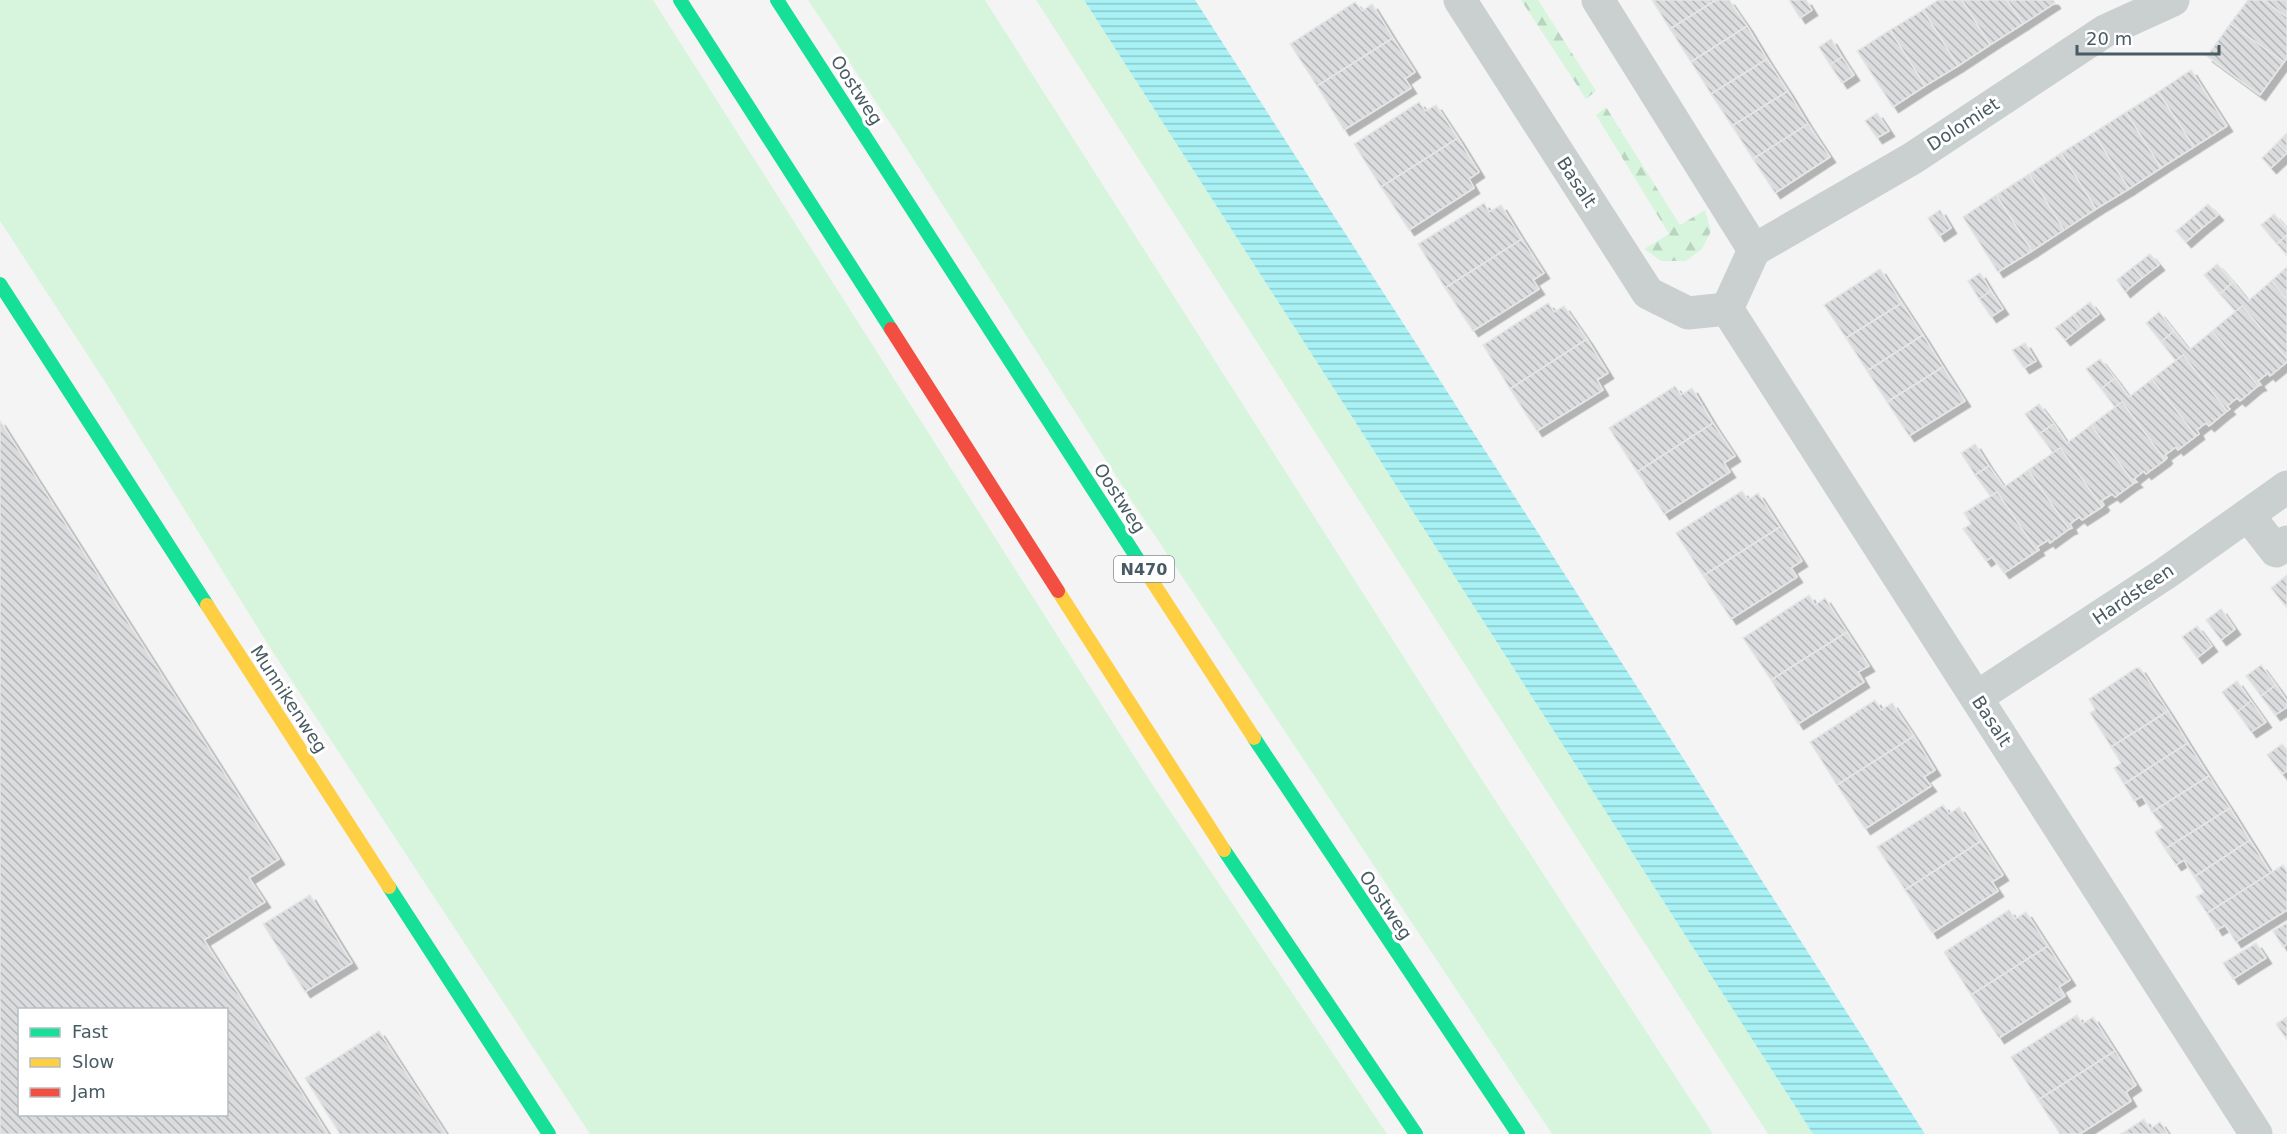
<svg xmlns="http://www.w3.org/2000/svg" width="2287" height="1134" font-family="'DejaVu Sans',sans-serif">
<defs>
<pattern id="forest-firs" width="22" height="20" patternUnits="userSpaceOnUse" patternTransform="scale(1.5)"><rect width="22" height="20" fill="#d7f5dd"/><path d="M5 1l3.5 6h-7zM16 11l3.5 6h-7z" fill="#bad4c0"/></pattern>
<pattern id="water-rules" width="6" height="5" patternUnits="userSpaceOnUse" patternTransform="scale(1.5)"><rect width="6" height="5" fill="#a8f2f5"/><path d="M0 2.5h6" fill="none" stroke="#8bc7ca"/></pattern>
<pattern id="building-back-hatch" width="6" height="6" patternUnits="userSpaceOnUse" patternTransform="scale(1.5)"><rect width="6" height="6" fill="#dbdcde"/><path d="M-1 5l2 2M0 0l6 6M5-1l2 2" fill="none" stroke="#b4b5b8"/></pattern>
<filter id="shadow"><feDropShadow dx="5.5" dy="5.5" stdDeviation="0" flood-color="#0004"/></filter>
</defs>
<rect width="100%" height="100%" fill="#f4f4f4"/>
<g fill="#d7f5dd">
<path d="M0 0H653L1148 778 1387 1134H590L269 646 104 380 0 221Z"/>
<path d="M808 0H985L1484 783 1713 1134H1552L1134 504 896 132Z"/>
<path d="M1036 0H1084L1813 1134H1768Z"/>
</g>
<g fill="url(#forest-firs)">
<path d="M1521 0H1538L1596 91 1586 99Z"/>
<path d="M1606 107 1680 225 1705 210 1711 231 1702 249 1686 261H1661L1644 249 1669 234 1596 115Z"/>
</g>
<path fill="url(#water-rules)" d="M1084 0H1195L1925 1134H1813Z"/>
<g fill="url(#building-back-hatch)" stroke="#e5e6e6" stroke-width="1.5" fill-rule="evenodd" filter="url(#shadow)">
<path d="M1652 0H1716L1670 29Z"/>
<path d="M1716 0H1729L1747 26 1691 62 1670 29Z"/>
<path d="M1789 0H1806L1812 10 1800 18Z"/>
<path d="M1938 0H1962L1990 45 1958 66 1923 10Z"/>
<path d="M1962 0H2007L2023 24 1990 45Z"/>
<path d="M2007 0H2053L2055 3 2023 24Z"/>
<path d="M2248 0H2263L2287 17V58L2284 62 2230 24Z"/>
<path d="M2263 0H2287V17Z"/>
<path d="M1355 2 1362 11 1372 4 1393 38 1317 86 1290 44Z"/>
<path d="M1923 10 1958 66 1925 86 1890 30Z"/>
<path d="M2230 24 2284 62 2260 95 2207 56Z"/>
<path d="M1747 26 1767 59 1711 94 1691 62Z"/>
<path d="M1890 30 1925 86 1893 107 1857 51Z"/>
<path d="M1393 38 1415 72 1405 79 1411 88 1344 130 1317 86Z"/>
<path d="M1831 39 1842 57 1830 65 1819 47Z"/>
<path d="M1842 57 1854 75 1842 83 1830 65Z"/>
<path d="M1767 59 1788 91 1732 126 1711 94Z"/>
<path d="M2191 70 2227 126 2194 147 2158 92Z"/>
<path d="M1788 91 1808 124 1753 159 1732 126Z"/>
<path d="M2158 92 2194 147 2161 168 2126 112Z"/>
<path d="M1419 102 1425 111 1436 105 1458 138 1381 187 1354 144Z"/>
<path d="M2126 112 2161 168 2129 189 2093 133Z"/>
<path d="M1877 113 1889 131 1877 138 1865 121Z"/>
<path d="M1808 124 1830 157 1775 193 1753 159Z"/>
<path d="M2093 133 2129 189 2096 209 2061 153Z"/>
<path d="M2287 133V153L2277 143Z"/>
<path d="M1458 138 1479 172 1469 179 1474 188 1409 230 1381 187Z"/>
<path d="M2277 143 2287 153 2271 168 2262 158Z"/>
<path d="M2061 153 2096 209 2064 230 2029 174Z"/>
<path d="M2029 174 2064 230 2032 251 1996 195Z"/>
<path d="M1996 195 2032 251 1998 272 1963 217Z"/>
<path d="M1484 203 1489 212 1501 205 1522 239 1445 288 1418 244Z"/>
<path d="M2208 204 2218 215 2202 228 2193 217Z"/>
<path d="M1940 210 1951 228 1939 236 1928 218Z"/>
<path d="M2274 214 2287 229V235L2277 244 2261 225Z"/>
<path d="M2193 217 2202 228 2186 242 2176 231Z"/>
<path d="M2287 235V255L2277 244Z"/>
<path d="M1522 239 1544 273 1533 280 1539 289 1473 331 1445 288Z"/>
<path d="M2150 254 2159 265 2142 278 2133 267Z"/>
<path d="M2217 264 2233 282 2220 294 2204 275Z"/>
<path d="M2133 267 2142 278 2125 292 2117 280Z"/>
<path d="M2287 267V299L2271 281Z"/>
<path d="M1880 269 1902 303 1846 338 1824 305Z"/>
<path d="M1980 273 1991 291 1979 299 1968 281Z"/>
<path d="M2271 281 2287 299V359L2242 306 2236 312 2220 294 2233 282 2248 301Z"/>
<path d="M1991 291 2003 309 1991 317 1979 299Z"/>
<path d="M2090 302 2099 314 2082 327 2073 315Z"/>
<path d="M1548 303 1554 312 1564 306 1587 339 1510 389 1483 345Z"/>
<path d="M1902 303 1923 335 1867 371 1846 338Z"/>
<path d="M2242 306 2287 359V362L2270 376 2268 373 2258 381 2261 385 2258 386 2212 331Z"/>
<path d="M2159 312 2174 331 2161 342 2146 323Z"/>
<path d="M2073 315 2082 327 2065 340 2055 328Z"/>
<path d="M2174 331 2189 350 2212 331 2258 386 2240 401 2237 398 2227 406 2230 409 2227 411 2183 355 2176 361 2161 342Z"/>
<path d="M1923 335 1943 367 1887 402 1867 371Z"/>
<path d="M1587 339 1608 373 1597 380 1603 390 1537 431 1510 389Z"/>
<path d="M2025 343 2036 361 2024 368 2012 350Z"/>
<path d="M2183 355 2227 411 2209 426 2206 423 2197 430 2199 434 2196 436 2152 379Z"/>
<path d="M2100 359 2115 378 2101 389 2086 369Z"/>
<path d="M1943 367 1965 401 1909 436 1887 402Z"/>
<path d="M2115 378 2129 397 2152 379 2196 436 2178 450 2176 447 2165 455 2167 458 2165 460 2122 402 2115 407 2101 389Z"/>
<path d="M1675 386 1681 395 1692 388 1713 423 1637 472 1609 428Z"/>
<path d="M2122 402 2165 460 2146 474 2144 471 2134 479 2137 482 2134 483 2091 425Z"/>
<path d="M2039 404 2054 424 2039 434 2025 414Z"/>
<path d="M0 421 279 859 249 878 265 902 204 940 328 1134H0ZM20 1010H226V1114H20Z"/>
<path d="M1713 423 1735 456 1724 463 1730 472 1664 514 1637 472Z"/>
<path d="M2054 424 2067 443 2091 425 2134 483 2115 497 2112 494 2101 501 2104 505 2102 507 2060 448 2053 453 2039 434Z"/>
<path d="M1975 444 1989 466 1975 475 1961 453Z"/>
<path d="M2060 448 2102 507 2082 520 2079 517 2070 524 2072 528 2069 529 2028 470Z"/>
<path d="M1989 466 2004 487 2028 470 2069 529 2050 543 2048 540 2037 547 2039 550 2037 551 1997 492 1990 496 1975 475Z"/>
<path d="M1742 491 1748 500 1758 493 1780 527 1703 576 1676 533Z"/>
<path d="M1997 492 2037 551 2004 573 1992 557 1986 561 1963 529 1971 524 1964 513Z"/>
<path d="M1780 527 1802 561 1791 568 1797 577 1731 619 1703 576Z"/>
<path d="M2287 575V608L2271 588Z"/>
<path d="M1809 595 1815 605 1825 598 1847 632 1771 680 1743 638Z"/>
<path d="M2221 609 2235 629 2221 640 2206 620Z"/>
<path d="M2197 626 2212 646 2197 658 2182 637Z"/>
<path d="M1847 632 1869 666 1858 672 1864 682 1798 724 1771 680Z"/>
<path d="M2261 665 2276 685 2261 696 2246 676Z"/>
<path d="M2136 668H2140L2168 711 2111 747 2090 713 2095 710 2089 699Z"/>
<path d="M2237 681 2251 701 2237 712 2222 692Z"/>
<path d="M2276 685 2287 701V707L2275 715 2261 696Z"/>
<path d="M1875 700 1881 710 1892 703 1914 736 1837 785 1810 742Z"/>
<path d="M2251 701 2266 722 2251 732 2237 712Z"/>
<path d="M2168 711 2188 743 2124 784 2114 768 2121 763 2111 747Z"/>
<path d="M1914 736 1935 770 1924 777 1931 786 1865 829 1837 785Z"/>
<path d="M2188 743 2209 776 2152 812 2142 796 2134 801 2124 784Z"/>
<path d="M2282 744 2287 750V771L2282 774 2267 755Z"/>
<path d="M2209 776 2230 808 2165 849 2155 832 2163 827 2152 812Z"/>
<path d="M1943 805 1949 814 1959 807 1981 841 1905 890 1877 847Z"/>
<path d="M2230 808 2250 840 2194 877 2184 860 2176 865 2165 849Z"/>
<path d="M2250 840 2271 873 2207 913 2196 897 2204 892 2194 877Z"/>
<path d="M1981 841 2003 875 1992 882 1998 891 1932 933 1905 890Z"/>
<path d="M2283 865 2287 872V910L2236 942 2225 925 2217 930 2207 913Z"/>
<path d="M310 895 352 963 305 992 263 924Z"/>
<path d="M2009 910 2015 919 2026 912 2048 946 1971 995 1944 952Z"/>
<path d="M2287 923V944L2283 947 2273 931Z"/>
<path d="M2256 943 2266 958 2233 979 2223 963Z"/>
<path d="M2048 946 2070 980 2059 987 2065 996 1999 1038 1971 995Z"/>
<path d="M2077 1015 2082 1024 2093 1017 2115 1051 2038 1100 2011 1057Z"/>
<path d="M2287 1017V1040L2276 1024Z"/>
<path d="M379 1031 446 1134H340L305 1078Z"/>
<path d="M2115 1051 2136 1085 2126 1092 2131 1101 2080 1134H2060L2038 1100Z"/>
<path d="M2144 1119 2150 1129 2160 1122 2168 1134H2121Z"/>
</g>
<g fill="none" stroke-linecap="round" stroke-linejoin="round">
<g stroke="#cacfd0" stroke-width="33">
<path d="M1460 0 1648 293 1688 313 1727 309"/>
<path d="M1598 0 1754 250 1727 309"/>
<path d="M1754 250 1913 158 2105 31 2173 0"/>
<path d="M1727 309 2256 1134"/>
<path d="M2248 515 2276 551 2287 542"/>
<path d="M1977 697 2166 573 2287 487"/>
</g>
<g stroke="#16e098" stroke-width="14">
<path d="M680 0 891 329"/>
<path d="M777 0 1141 564"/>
<path d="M0 284 207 605"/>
<path d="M1254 738 1518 1134"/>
<path d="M1224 850 1416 1134"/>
<path d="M389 887 549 1134"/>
</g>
<g stroke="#ffcf43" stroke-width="14">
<path d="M1141 564 1254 738"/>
<path d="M1058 591 1224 850"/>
<path d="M207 605 389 887"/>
</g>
<path stroke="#f24e42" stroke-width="14" d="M891 329 1058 591"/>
</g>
<g text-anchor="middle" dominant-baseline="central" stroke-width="6" stroke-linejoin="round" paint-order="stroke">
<rect fill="#fff" stroke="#7f8c92" stroke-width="1.5" x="1114" y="556" width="60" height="26" rx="4.5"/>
<g font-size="16" font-weight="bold" fill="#485b63">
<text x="1144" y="569">N470</text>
</g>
<g font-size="18" fill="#485b63" stroke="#fff">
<text transform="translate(857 90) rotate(57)">Oostweg</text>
<text transform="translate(1963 124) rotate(-33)">Dolomiet</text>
<text transform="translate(1577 182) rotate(57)">Basalt</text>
<text transform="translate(1120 498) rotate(57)">Oostweg</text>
<text transform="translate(2133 594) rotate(-34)">Hardsteen</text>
<text transform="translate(289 699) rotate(57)">Munnikenweg</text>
<text transform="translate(1992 721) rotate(57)">Basalt</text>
<text transform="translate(1386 905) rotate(56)">Oostweg</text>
</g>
</g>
<rect x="18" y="1008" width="210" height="108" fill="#ffffff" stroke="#b6bdc1" stroke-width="1.5"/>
<rect x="30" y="1028" width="30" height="9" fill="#16e098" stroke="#b6bdc1" stroke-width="1.5"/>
<text x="72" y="1038" font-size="18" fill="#485b63">Fast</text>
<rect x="30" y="1058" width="30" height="9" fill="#ffcf43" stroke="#b6bdc1" stroke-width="1.5"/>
<text x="72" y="1068" font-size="18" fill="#485b63">Slow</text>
<rect x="30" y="1088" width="30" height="9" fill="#f24e42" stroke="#b6bdc1" stroke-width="1.5"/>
<text x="72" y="1098" font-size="18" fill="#485b63">Jam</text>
<path d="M2077 45v9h142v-9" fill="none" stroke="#485b63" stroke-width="3"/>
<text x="2086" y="45" font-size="18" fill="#485b63" stroke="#ffffff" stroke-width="4.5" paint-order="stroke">20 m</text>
</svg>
